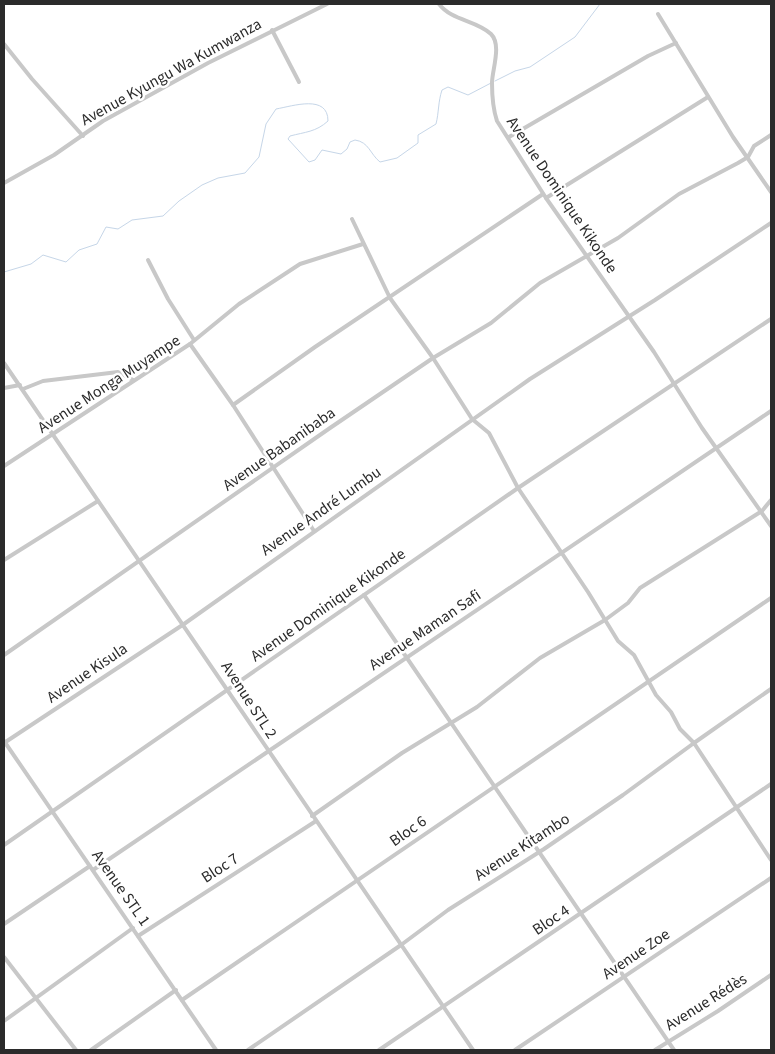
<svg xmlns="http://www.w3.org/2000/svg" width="775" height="1054" font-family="'Source Sans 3',sans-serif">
<rect width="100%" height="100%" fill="#fff"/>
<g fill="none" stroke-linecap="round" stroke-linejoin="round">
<g stroke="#c6d6e8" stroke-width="1">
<path d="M495 81 515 71 530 67 575 37 600 4"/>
<path d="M4 272 31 264 43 255 66 262 79 250 97 244 106 227 118 229 132 220 163 216 179 201 202 185 218 178 245 173 259 157 266 124 276 109C293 106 328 94 328 121 316 132 305 132 290 136L288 139 309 162 315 160 322 150 341 154 347 149 350 142 355 140C369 142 370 154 380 162L397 158 418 143V135L436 124C439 112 438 102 442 90L448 87 468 95 491 83"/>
</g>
<g stroke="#c8c8c8" stroke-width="4">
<path d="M439 4C452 21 476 20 491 34 502 45 492 70 492 83 492 96 493 109 497 121L546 198 654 352 702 428 771 526"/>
<path d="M658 14 733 137 771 192"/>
<path d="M272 30 299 82"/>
<path d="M4 44 32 79 83 136"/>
<path d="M509 137 648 56 676 43"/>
<path d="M4 183 54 155 103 121 208 63 327 4"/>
<path d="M546 198 708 97"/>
<path d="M352 219 390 298 433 358 472 419 489 433 518 488 588 592 618 641 634 655 656 695 671 712 680 729 694 743 771 689"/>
<path d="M148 260 168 299 194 340"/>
<path d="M190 344 239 304 300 264 363 244"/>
<path d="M4 363 473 1050"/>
<path d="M4 388 20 385"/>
<path d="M23 389 43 381 118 372 133 380"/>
<path d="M233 405 315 347 543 194"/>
<path d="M4 466 190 344 233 405 314 531"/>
<path d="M4 560 98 501"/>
<path d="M364 595 674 1050"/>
<path d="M4 655 330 428 433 358 491 323 540 283 618 238 679 194 738 163 748 157 754 146 771 135"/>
<path d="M4 741 216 1050"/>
<path d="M4 743 184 624 530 379 655 300 771 223"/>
<path d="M312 816 402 753 477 707 540 658 605 620 628 603 640 588 762 511 771 500"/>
<path d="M4 845 518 488 771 319"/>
<path d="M93 870 771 411"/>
<path d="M4 924 90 866"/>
<path d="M138 936 316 821"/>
<path d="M4 957 76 1050"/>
<path d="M182 1000 771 598"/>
<path d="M4 1021 133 928"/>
<path d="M91 1050 176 990"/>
<path d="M248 1050 401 945 448 910 544 849 623 795 694 743 771 860"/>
<path d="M379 1050 771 784"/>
<path d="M515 1050 771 878"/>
<path d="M655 1050 718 1011 771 975"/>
</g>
</g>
<g text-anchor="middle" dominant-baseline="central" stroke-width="5" stroke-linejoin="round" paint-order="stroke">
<g font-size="16" fill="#2b2b2b" stroke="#fff">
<text transform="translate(171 72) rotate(-29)">Avenue Kyungu Wa Kumwanza</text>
<text transform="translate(562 195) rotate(56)">Avenue Dominique Kikonde</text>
<text transform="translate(109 384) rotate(-33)">Avenue Monga Muyampe</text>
<text transform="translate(279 449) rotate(-35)">Avenue Babanibaba</text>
<text transform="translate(321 511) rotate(-35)">Avenue André Lumbu</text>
<text transform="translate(328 605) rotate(-35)">Avenue Dominique Kikonde</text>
<text transform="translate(425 630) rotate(-34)">Avenue Maman Safi</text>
<text transform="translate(87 673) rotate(-34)">Avenue Kisula</text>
<text transform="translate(249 700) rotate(57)">Avenue STL 2</text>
<text transform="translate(408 831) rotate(-35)">Bloc 6</text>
<text transform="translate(522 847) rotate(-33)">Avenue Kitambo</text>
<text transform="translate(220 868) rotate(-33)">Bloc 7</text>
<text transform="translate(121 888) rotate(55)">Avenue STL 1</text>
<text transform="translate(551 920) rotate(-34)">Bloc 4</text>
<text transform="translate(636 954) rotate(-34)">Avenue Zoe</text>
<text transform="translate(706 1002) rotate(-32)">Avenue Rédès</text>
</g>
</g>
<rect width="775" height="1054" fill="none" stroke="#2b2b2b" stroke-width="10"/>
</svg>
